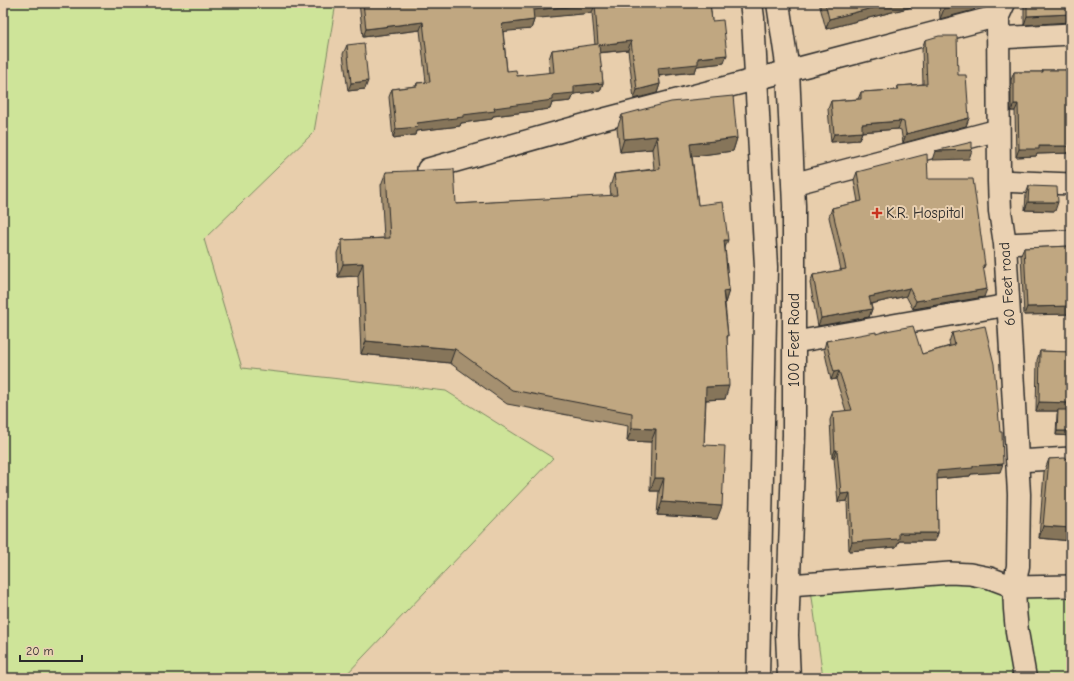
<svg xmlns="http://www.w3.org/2000/svg" width="1074" height="681" font-family="'Comic Neue',sans-serif">
<rect width="100%" height="100%" fill="#e8ceac"/>
<filter id="ink" filterUnits="userSpaceOnUse"><feTurbulence type="fractalNoise" baseFrequency=".025" numOctaves="2"/><feDisplacementMap in="SourceGraphic" scale="8" xChannelSelector="R" yChannelSelector="G"/><feConvolveMatrix kernelMatrix="1 2 1 2 8 2 1 2 1" color-interpolation-filters="sRGB"/></filter>
<g filter="url(#ink)">
<g fill="#cee499" stroke="#7c8862">
<path d="M3 3H336L314 132 204 239 242 368 446 391 553 458 343 678H3Z"/>
<path d="M809 575 1071 579V678H823Z"/>
</g>
<g fill="none" stroke-linecap="round" stroke-linejoin="round">
<defs>
<g id="minor">
<path d="M998 38 1071 34"/>
<path d="M428 169 604 119 998 16"/>
<path d="M999 181 1071 184"/>
<path d="M793 184 998 130"/>
<path d="M1005 244 1071 241"/>
<path d="M795 342 1008 305"/>
<path d="M1017 461 1071 458"/>
<path d="M789 585 950 573 970 574 990 578 1014 587 1071 586"/>
</g>
<g id="tertiary">
<path d="M751 3 753 18 766 267 758 678"/>
<path d="M778 3 788 71 794 206V435L787 635 789 678"/>
<path d="M1004 3 998 16 999 181 1000 211 1005 244 1019 494 1018 566 1014 587 1015 609 1017 632 1025 678"/>
</g>
</defs>
<use href="#minor" stroke="#2b2b2b" stroke-width="24"/>
<use href="#tertiary" stroke="#2b2b2b" stroke-width="25"/>
<use href="#minor" stroke="#ead1b2" stroke-width="21"/>
<use href="#tertiary" stroke="#ead1b2" stroke-width="22"/>
</g>
<g fill="#a5906f" stroke="#2b2b2b" fill-rule="evenodd">
<path d="M359 3H710L712 21 724 63 697 66 695 72 659 76 660 84 657 93 634 99 628 50 599 53 603 83 600 91 574 94 571 101 552 103 550 109 493 116 492 119 461 123 460 126 416 131 415 135 393 138 389 97 392 89 416 86 417 83 426 82 420 30 363 37ZM592 13 595 45 552 50 549 59 550 73 517 76 507 71 503 31 531 29 534 20V18Z"/>
<path d="M819 3H927L826 29Z"/>
<path d="M939 3H976L974 10 940 19Z"/>
<path d="M1024 3H1071V22L1024 25Z"/>
<path d="M925 40 958 75 969 118 966 126 903 143 901 130 898 129 862 132 859 140 831 142 828 109 831 101 858 99 861 92 897 90 898 86 923 84 922 48Z"/>
<path d="M347 45 365 89 348 91 343 54Z"/>
<path d="M1071 62V153L1037 154 1036 156 1016 157 1015 111H1011V80L1014 72H1042L1043 70H1068Z"/>
<path d="M622 115 737 138 733 151 692 156 698 205 725 247 729 290 725 303 728 336 727 339 725 399 706 400 704 445 717 519 657 515 659 491H650L651 442 627 441 628 426 507 404 450 363 361 354 358 276 338 277 337 253 342 240 384 238 381 185 386 172 456 204 611 196 610 187 614 174 654 169 652 149 620 152 617 128Z"/>
<path d="M857 172 928 179 985 265 983 269 984 297 913 309 906 296 871 304 872 309 869 317 818 326 810 283 813 275 841 270 829 217 832 208 858 202 854 180Z"/>
<path d="M1029 186 1055 211 1025 210 1026 194Z"/>
<path d="M1071 246V314L1024 315 1021 255 1024 248Z"/>
<path d="M952 333 1000 472 971 474 970 476 937 479 938 533 935 541H899L896 547 849 551 847 501 838 502 834 458H832L830 420 833 412 846 411 836 379 831 380 824 349 826 341 876 334 922 354 950 346 949 342Z"/>
<path d="M1040 351 1071 352V407L1070 410H1071V436L1056 435 1057 414 1058 411H1036L1037 360Z"/>
<path d="M1049 459H1071V541L1039 538 1044 472Z"/>
</g>
<g fill="#86755a" stroke="#2b2b2b">
<path d="M892 3H927L826 29 829 19Z"/>
<path d="M966 3H976L974 10 940 19 944 9Z"/>
<path d="M595 4 592 13 530 19 533 10Z"/>
<path d="M1071 14V20L1070 22 1024 25 1027 16Z"/>
<path d="M534 20 531 29 499 32 502 24Z"/>
<path d="M423 22 420 30 363 37 366 29Z"/>
<path d="M631 41 628 50 595 53 599 45Z"/>
<path d="M727 55 724 63 697 66 695 72 655 76 658 68 698 58Z"/>
<path d="M368 81 365 89 348 91 351 83Z"/>
<path d="M603 83 600 91 574 94 571 101 552 103 550 109 493 116 492 119 461 123 460 126 416 131 415 135 393 138 396 129 417 123 463 115 553 95 574 86Z"/>
<path d="M660 84 657 93 634 99 637 90Z"/>
<path d="M1014 104H1018L1015 111H1011Z"/>
<path d="M969 118 966 126 903 143 906 134Z"/>
<path d="M901 121 898 129 859 132 862 124Z"/>
<path d="M862 132 859 140 831 142 834 134Z"/>
<path d="M657 136 652 149 620 152 624 139Z"/>
<path d="M737 138 733 151 686 157 690 144Z"/>
<path d="M1039 146H1071V153L1037 154 1036 156 1016 157 1019 149Z"/>
<path d="M972 150 969 159 932 160 935 151Z"/>
<path d="M1028 202H1058L1055 211 1025 210Z"/>
<path d="M724 240H728L723 253Z"/>
<path d="M363 263 358 276 338 277 343 264Z"/>
<path d="M909 288 906 296 866 305 869 297Z"/>
<path d="M987 289 984 297 913 309 916 301Z"/>
<path d="M729 290 725 303 723 291Z"/>
<path d="M1071 306V314L1024 315 1027 307Z"/>
<path d="M872 309 869 317 818 326 821 318Z"/>
<path d="M366 341 455 349 450 363 361 354Z"/>
<path d="M839 371 836 379 831 380 834 372Z"/>
<path d="M729 386 725 399 701 400 706 387Z"/>
<path d="M1039 402 1071 403V407L1069 411H1036Z"/>
<path d="M632 428 656 429 651 442 627 441Z"/>
<path d="M1057 431H1071V436L1056 435Z"/>
<path d="M835 450H837L834 458H832Z"/>
<path d="M1003 464 1000 472 971 474 970 476 934 479 937 471 973 466Z"/>
<path d="M655 478H664L659 491H650Z"/>
<path d="M850 493 847 501 838 502 841 494Z"/>
<path d="M662 502 722 506 717 519 657 515Z"/>
<path d="M1043 526 1071 528V541L1039 538Z"/>
<path d="M899 533H938L935 541H899L896 547 849 551 852 542Z"/>
</g>
<g fill="#c0a781" stroke="#2b2b2b" fill-rule="evenodd">
<path d="M363 3H710L712 21 723 20 727 55 698 58V64L658 68 660 84 637 90 631 41 599 45 603 83 574 86V93L553 95V100L494 108 495 111 463 115V117L417 123 418 127 396 129 392 89 417 86V83L430 82 423 22 366 29ZM595 4 598 44 552 50 554 72 517 76 516 70 507 71 502 24 534 20 533 10Z"/>
<path d="M825 3H892L829 19Z"/>
<path d="M943 3H966L944 9Z"/>
<path d="M1027 3H1071V14L1027 16Z"/>
<path d="M939 36H957L958 75H966L969 118 906 134 904 122 901 121 862 124V132L834 134 831 101 861 99V92L898 90V86L927 84 925 40Z"/>
<path d="M364 43 368 81 351 83 347 45Z"/>
<path d="M1071 62V146H1039V149H1019L1018 104H1014V72H1043V70H1071Z"/>
<path d="M733 96 737 138 690 144 698 205 723 202 728 240H724L729 290 723 291 728 336H727L729 386 706 387 704 445 725 446 722 506 662 502 664 478H655L656 429 632 428V413L512 390 455 349 366 341 363 263 343 264 342 240 390 238 386 172 454 169 456 204 617 195 614 174 660 169 657 136 624 139 622 115 671 102Z"/>
<path d="M972 142V150L935 151Z"/>
<path d="M927 154 928 179H973L985 265H983L987 289 916 301 909 288 869 297 872 309 821 318 813 275 846 269 832 208 862 201 857 172Z"/>
<path d="M1029 186 1057 187 1058 202H1028Z"/>
<path d="M1071 246V306L1027 307 1024 248Z"/>
<path d="M913 326 922 354 955 345 952 333 985 326 994 364 1000 432H1002L1003 464 973 466V468L937 471 938 533H899V539L852 542 850 493 841 494 837 450H835L833 412 852 410 839 371 834 372 826 341 876 332V334L886 331Z"/>
<path d="M1040 351 1071 352V403L1039 402Z"/>
<path d="M1058 410H1071V431H1057Z"/>
<path d="M1064 458 1071 459V528L1043 526 1049 459Z"/>
</g>
</g>
<path fill="#c8321e" stroke="#ead1b2" stroke-width="1.5" d="M875 207h4v4h4v4h-4v4h-4v-4h-4v-4h4z"/>
<g text-anchor="middle" dominant-baseline="central" stroke-width="4" stroke-linejoin="round" paint-order="stroke">
<g font-size="15" fill="#2b2b2b" stroke="#ead1b2" text-anchor="start">
<text x="886" y="213">K.R. Hospital</text>
</g>
<g font-size="15" fill="#2b2b2b" stroke="#ead1b2">
<text transform="translate(1007 284) rotate(-94)">60 Feet road</text>
<text transform="translate(794 340) rotate(-90)">100 Feet Road</text>
</g>
</g>
<rect width="1074" height="681" fill="none" stroke="#ead1b2" stroke-width="16"/>
<rect x="8" y="8" width="1058" height="665" fill="none" stroke="#2b2b2b" stroke-width="1.5" filter="url(#ink)"/>
<path d="M20 655v6h62v-6" fill="none" stroke="#2b2b2b" stroke-width="2"/>
<text x="26" y="655" font-size="12" fill="#2b2b2b" stroke="#ead1b2" stroke-width="3" paint-order="stroke">20 m</text>
</svg>
